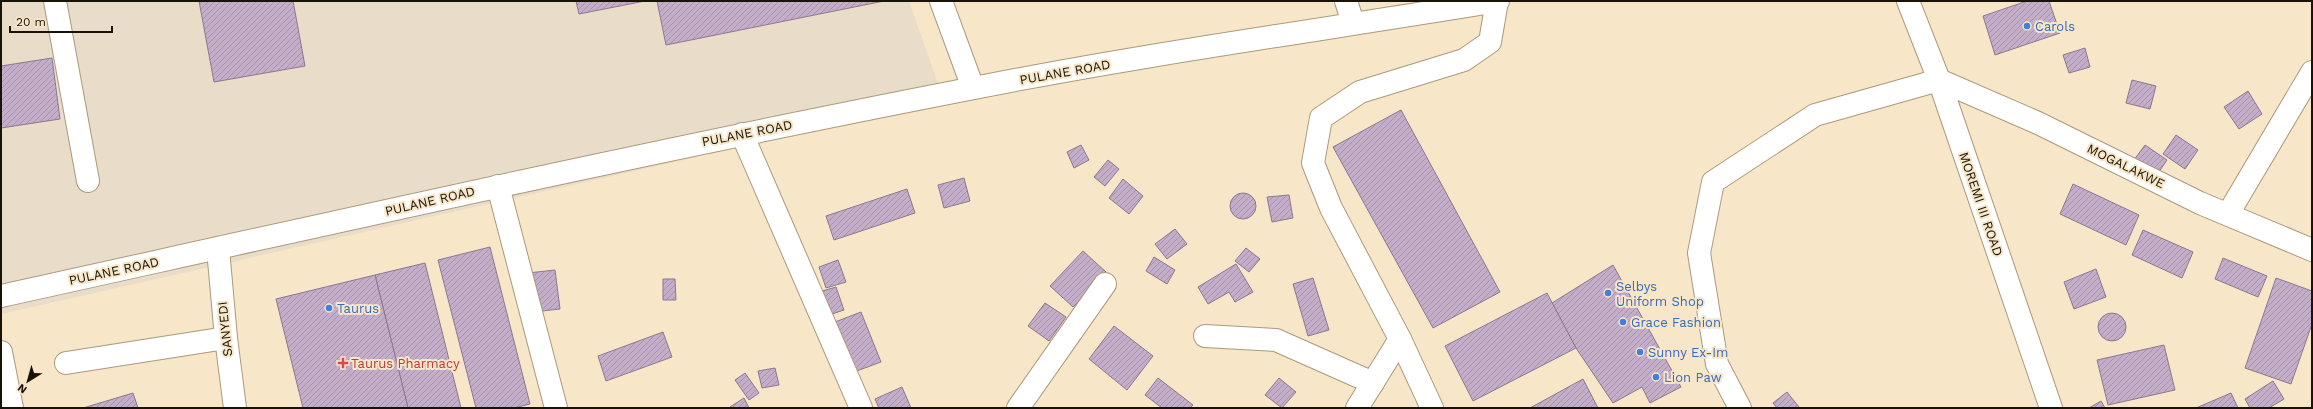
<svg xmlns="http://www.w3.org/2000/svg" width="2313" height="409" font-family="'Work Sans',sans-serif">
<defs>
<pattern id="building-hatch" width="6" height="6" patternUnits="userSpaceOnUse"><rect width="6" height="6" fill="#c4adc8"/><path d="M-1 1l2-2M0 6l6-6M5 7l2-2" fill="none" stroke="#a894aa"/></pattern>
</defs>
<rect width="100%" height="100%" fill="#f7e6c7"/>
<path fill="#e9dcc8" d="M1 1H909L944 101 1 314Z"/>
<g fill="url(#building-hatch)" stroke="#8d7790">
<path d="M199 1H293L305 66 214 82Z"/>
<path d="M576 1H645L579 14Z"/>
<path d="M657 1H884L666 45Z"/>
<path d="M2027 1H2049L2060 33 1995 55 1983 16Z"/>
<path d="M2085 48 2090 67 2069 73 2063 55Z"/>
<path d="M52 58 60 119 1 128V66Z"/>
<path d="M2132 80 2156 86 2150 109 2126 103Z"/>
<path d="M2248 91 2262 114 2239 129 2224 107Z"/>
<path d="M1401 110 1500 292 1433 328 1333 147Z"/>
<path d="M2176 135 2198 150 2185 169 2163 154Z"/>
<path d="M1081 145 1089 160 1074 168 1067 152Z"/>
<path d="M2145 145 2167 160 2154 179 2131 164Z"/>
<path d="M1108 160 1119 169 1105 186 1094 177Z"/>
<path d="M964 178 970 201 944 208 938 185Z"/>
<path d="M1123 179 1143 196 1129 214 1109 198Z"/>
<path d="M2073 184 2139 215 2126 245 2060 214Z"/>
<path d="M907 189 915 213 834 240 826 216Z"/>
<circle cx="1243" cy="206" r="13"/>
<path d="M1289 195 1293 218 1272 222 1267 197Z"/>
<path d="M1175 229 1187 244 1167 259 1155 244Z"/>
<path d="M2143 230 2193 252 2182 278 2132 255Z"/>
<path d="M490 247 530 404 514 408H476L438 260Z"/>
<path d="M1246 248 1260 259 1249 272 1235 261Z"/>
<path d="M1083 251 1106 272 1073 307 1050 286Z"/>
<path d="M1154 257 1175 270 1167 284 1146 271Z"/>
<path d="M2223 258 2267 276 2258 297 2215 279Z"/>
<path d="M838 260 846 282 826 288 819 267Z"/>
<path d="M425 263 461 408H408L375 275Z"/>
<path d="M1236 264 1253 292 1235 302 1229 292 1208 304 1198 287Z"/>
<path d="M1613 265 1681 387 1650 403 1642 387 1613 403 1576 348 1552 303Z"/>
<path d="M2096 269 2106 297 2074 309 2064 282Z"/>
<path d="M555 270 560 309 533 312 528 273Z"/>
<path d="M375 275 408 408H303L276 299Z"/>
<path d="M1313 278 1329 330 1308 336 1293 284Z"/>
<path d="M2276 278 2312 291V324L2291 384 2245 368Z"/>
<path d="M663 279H675L676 300H663Z"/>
<path d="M836 287 844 310 826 316 819 292Z"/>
<path d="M1547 293 1576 348 1473 401 1445 346Z"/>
<path d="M1045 303 1066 317 1049 341 1028 326Z"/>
<path d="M861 312 881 362 854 372 835 322Z"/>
<circle cx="2112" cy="327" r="14"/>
<path d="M1114 326 1153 356 1127 390 1089 359Z"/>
<path d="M663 332 672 357 606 381 598 356Z"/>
<path d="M2164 345 2175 390 2108 405 2097 360Z"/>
<path d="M775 368 779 385 762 388 758 371Z"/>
<path d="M745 373 759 393 749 400 735 380Z"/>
<path d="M1158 378 1193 405 1190 408H1162L1145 395Z"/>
<path d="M1279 378 1296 392 1282 408 1265 395Z"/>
<path d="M1583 379 1598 408H1530Z"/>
<path d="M2273 381 2284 399 2269 408H2250L2245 399Z"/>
<path d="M902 387 911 408H879L875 399Z"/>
<path d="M1787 392 1799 407 1797 408H1777L1773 403Z"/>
<path d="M133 393 138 408H83Z"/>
<path d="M2231 393 2238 408H2196Z"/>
<path d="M744 398 749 408H730V407Z"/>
<path d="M2101 401 2105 408H2089Z"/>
</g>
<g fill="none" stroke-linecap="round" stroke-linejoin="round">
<defs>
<g id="minor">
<path d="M55 1 88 181"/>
<path d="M941 1 973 88"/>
<path d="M1346 1 1353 23"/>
<path d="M1908 1 1939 80 2051 408"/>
<path d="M742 134 861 408"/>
<path d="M498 186 556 408"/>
<path d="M2228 214 2312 72"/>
<path d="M218 249 226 338 235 408"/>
<path d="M1 296C323 225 645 152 969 89 1144 54 1322 30 1498 1"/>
<path d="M1205 336 1276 340 1373 383"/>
<path d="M1 352 12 408"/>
<path d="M66 363 226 338"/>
<path d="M1018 408 1105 284"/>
<path d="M1357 408 1400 339"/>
<path d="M1432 408 1400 339 1331 208 1313 163 1321 118 1360 92 1464 60 1490 42 1497 1"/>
<path d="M1740 408 1717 364 1699 253 1713 182 1815 115 1939 80 2038 123 2200 203 2312 250"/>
</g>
</defs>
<use href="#minor" stroke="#aa9a7d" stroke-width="24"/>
<use href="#minor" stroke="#fff" stroke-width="22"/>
</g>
<g fill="#3f7fe0" stroke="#f7e6c7" stroke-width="1.5">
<circle cx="2027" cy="26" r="4"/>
<circle cx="1608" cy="293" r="4"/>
<circle cx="329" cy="308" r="4"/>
<circle cx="1623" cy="322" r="4"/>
<circle cx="1640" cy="352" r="4"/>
<circle cx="1656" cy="377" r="4"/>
</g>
<path fill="#e0444e" stroke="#f7e6c7" stroke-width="1.5" d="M341 357h4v4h4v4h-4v4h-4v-4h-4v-4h4z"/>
<g text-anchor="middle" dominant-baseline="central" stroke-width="4" stroke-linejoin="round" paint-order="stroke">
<g font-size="13" fill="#366cbe" stroke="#f7e6c7" text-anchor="start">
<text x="2035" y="26">Carols</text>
<text x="1616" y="286">Selbys<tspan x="1616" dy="15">Uniform Shop</tspan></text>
<text x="337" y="308">Taurus</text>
<text x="1631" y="322">Grace Fashion</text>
<text x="1648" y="352">Sunny Ex-Im</text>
<text x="1664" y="377">Lion Paw</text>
</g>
<g font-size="13" fill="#181207" stroke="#f7e6c7">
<text transform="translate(1065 72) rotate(-10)">PULANE ROAD</text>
<text transform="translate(747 133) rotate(-11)">PULANE ROAD</text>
<text transform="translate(2126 166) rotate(26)">MOGALAKWE</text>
<text transform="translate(430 201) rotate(-13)">PULANE ROAD</text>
<text transform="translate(1981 204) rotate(71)">MOREMI III ROAD</text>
<text transform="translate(114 271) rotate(-12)">PULANE ROAD</text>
<text transform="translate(225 329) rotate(-96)">SANYEDI</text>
</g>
<g font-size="13" fill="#be3a42" stroke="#f7e6c7" text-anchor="start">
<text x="351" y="363">Taurus Pharmacy</text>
</g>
</g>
<rect width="2313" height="409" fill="none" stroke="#181207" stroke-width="4"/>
<g transform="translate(28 381) rotate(217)" stroke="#f7e6c7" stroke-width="3" paint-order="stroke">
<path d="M0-3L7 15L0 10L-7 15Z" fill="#181207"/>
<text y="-6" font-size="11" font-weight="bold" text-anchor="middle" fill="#181207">N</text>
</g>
<path d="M10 26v6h102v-6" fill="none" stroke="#181207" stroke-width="2"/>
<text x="16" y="26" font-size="12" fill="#181207" stroke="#f7e6c7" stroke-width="3" paint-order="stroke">20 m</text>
</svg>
